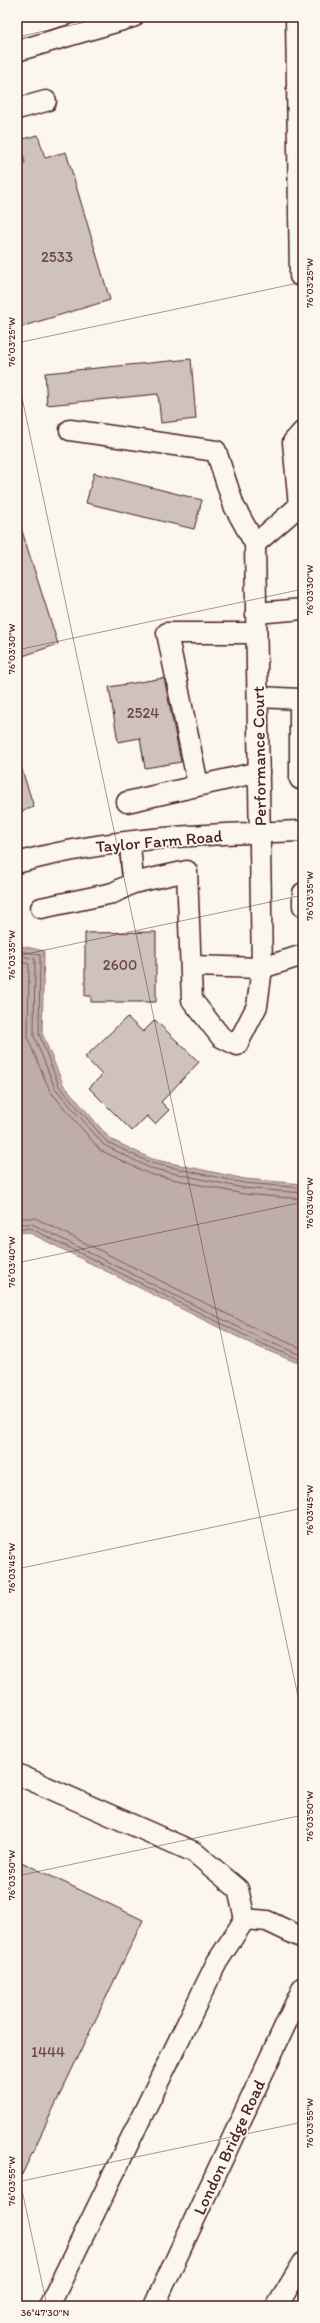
<svg xmlns="http://www.w3.org/2000/svg" width="320" height="2323" font-family="Itim,sans-serif">
<rect width="100%" height="100%" fill="#fbf7ec"/>
<filter id="ink" filterUnits="userSpaceOnUse"><feTurbulence type="fractalNoise" baseFrequency=".025" numOctaves="2"/><feDisplacementMap in="SourceGraphic" scale="8" xChannelSelector="R" yChannelSelector="G"/><feConvolveMatrix kernelMatrix="1 2 1 2 8 2 1 2 1" color-interpolation-filters="sRGB"/></filter>
<g filter="url(#ink)">
<path fill="#bfadaa" stroke="#907477" d="M17 945 44 951 42 1033 63 1084 110 1139 152 1159 245 1179 303 1184V1365L256 1346 28 1232 17 1233Z"/>
<g fill="none" stroke-linecap="round" stroke-linejoin="round">
<g stroke="#79585e" stroke-width="1">
<path d="M17 950 40 955 39 1034 59 1086 107 1142 151 1163 244 1183 303 1188"/>
<path d="M17 955 35 959 34 1036 55 1088 104 1145 150 1168 243 1188 303 1193"/>
<path d="M17 961 29 964 28 1039 50 1091 100 1150 149 1174 243 1194 303 1199"/>
<path d="M17 1218H35L263 1332 303 1349"/>
<path d="M17 1224H32L260 1338 303 1356"/>
<path d="M17 1229 30 1228 258 1342 303 1361"/>
</g>
</g>
<g fill="#cfc2bc" stroke="#4a1f2b">
<path d="M38 135 45 158 66 152 110 300 17 328V166L25 163 19 140Z"/>
<path d="M191 359 196 419 161 423 158 394 47 405 45 373Z"/>
<path d="M94 473 202 500 194 529 86 503Z"/>
<path d="M17 525H20L58 644 17 658Z"/>
<path d="M164 678 181 762 145 768 140 738 118 742 109 687Z"/>
<path d="M17 764H20L34 807 17 813Z"/>
<path d="M156 932V1002H91V996H85V933Z"/>
<path d="M127 1017 143 1032 155 1020 199 1062 161 1102 169 1110 155 1124 147 1116 132 1131 89 1088 102 1075 85 1057Z"/>
<path d="M17 1860 143 1920 17 2185Z"/>
</g>
<g fill="none" stroke-linecap="round" stroke-linejoin="round">
<defs>
<g id="minor">
<path d="M296 17 300 276"/>
<path d="M17 51 133 17"/>
<path d="M17 109 46 101"/>
<path d="M70 430 216 451 234 506 255 544 262 968 257 1006 237 1045 221 1037 192 1000 187 871 133 883 130 842"/>
<path d="M255 544 299 506 293 442 303 431"/>
<path d="M256 613 303 609"/>
<path d="M258 697 300 699V779H303"/>
<path d="M198 785 167 633H256"/>
<path d="M127 802 259 772"/>
<path d="M17 863C109 837 208 834 303 831"/>
<path d="M303 893V906"/>
<path d="M41 908 113 893 133 883"/>
<path d="M191 966 262 968 303 955"/>
<path d="M17 1774 194 1852 238 1889 245 1919"/>
<path d="M49 2306 217 1962 245 1919 267 1921 303 1938"/>
<path d="M154 2306 303 1987"/>
<path d="M277 2306 303 2263"/>
</g>
</defs>
<use href="#minor" stroke="#4a1f2b" stroke-width="23"/>
<use href="#minor" stroke="#fbf7ec" stroke-width="20"/>
</g>
</g>
<path fill="none" stroke="#4a1f2b" stroke-width="1" stroke-opacity="0.45" d="M17 37 109 17M17 343 303 282M17 374 303 1720M17 650 303 589M17 956 303 895M17 1263 303 1202M17 1569 303 1508M17 1876 303 1815M17 2167 47 2306M17 2182 303 2122"/>
<g text-anchor="middle" dominant-baseline="central" stroke-width="3.5" stroke-linejoin="round" paint-order="stroke">
<g font-size="15" fill="#6b484f">
<text x="57" y="257">2533</text>
<text x="143" y="713">2524</text>
<text x="120" y="965">2600</text>
<text x="48" y="2052">1444</text>
</g>
<g font-size="17" fill="#4a1f2b" stroke="#fbf7ec">
<text transform="translate(259 756) rotate(-91)">Performance Court</text>
<text transform="translate(159 841) rotate(-5)">Taylor Farm Road</text>
<text transform="translate(229 2147) rotate(-65)">London Bridge Road</text>
</g>
</g>
<rect width="320" height="2323" fill="none" stroke="#fbf7ec" stroke-width="44"/>
<rect x="22" y="22" width="276" height="2279" fill="none" stroke="#4a1f2b" stroke-width="1.5"/>
<g font-size="10" text-anchor="middle" fill="#4a1f2b">
<text transform="translate(309 283) rotate(-90)" y="4">76°03'25"W</text>
<text transform="translate(11 342) rotate(-90)" y="4">76°03'25"W</text>
<text transform="translate(309 590) rotate(-90)" y="4">76°03'30"W</text>
<text transform="translate(11 649) rotate(-90)" y="4">76°03'30"W</text>
<text transform="translate(309 896) rotate(-90)" y="4">76°03'35"W</text>
<text transform="translate(11 955) rotate(-90)" y="4">76°03'35"W</text>
<text transform="translate(309 1203) rotate(-90)" y="4">76°03'40"W</text>
<text transform="translate(11 1262) rotate(-90)" y="4">76°03'40"W</text>
<text transform="translate(309 1510) rotate(-90)" y="4">76°03'45"W</text>
<text transform="translate(11 1568) rotate(-90)" y="4">76°03'45"W</text>
<text transform="translate(309 1816) rotate(-90)" y="4">76°03'50"W</text>
<text transform="translate(11 1875) rotate(-90)" y="4">76°03'50"W</text>
<text transform="translate(309 2123) rotate(-90)" y="4">76°03'55"W</text>
<text transform="translate(11 2181) rotate(-90)" y="4">76°03'55"W</text>
<text x="45" y="2316">36°47'30"N</text>
</g>
</svg>
